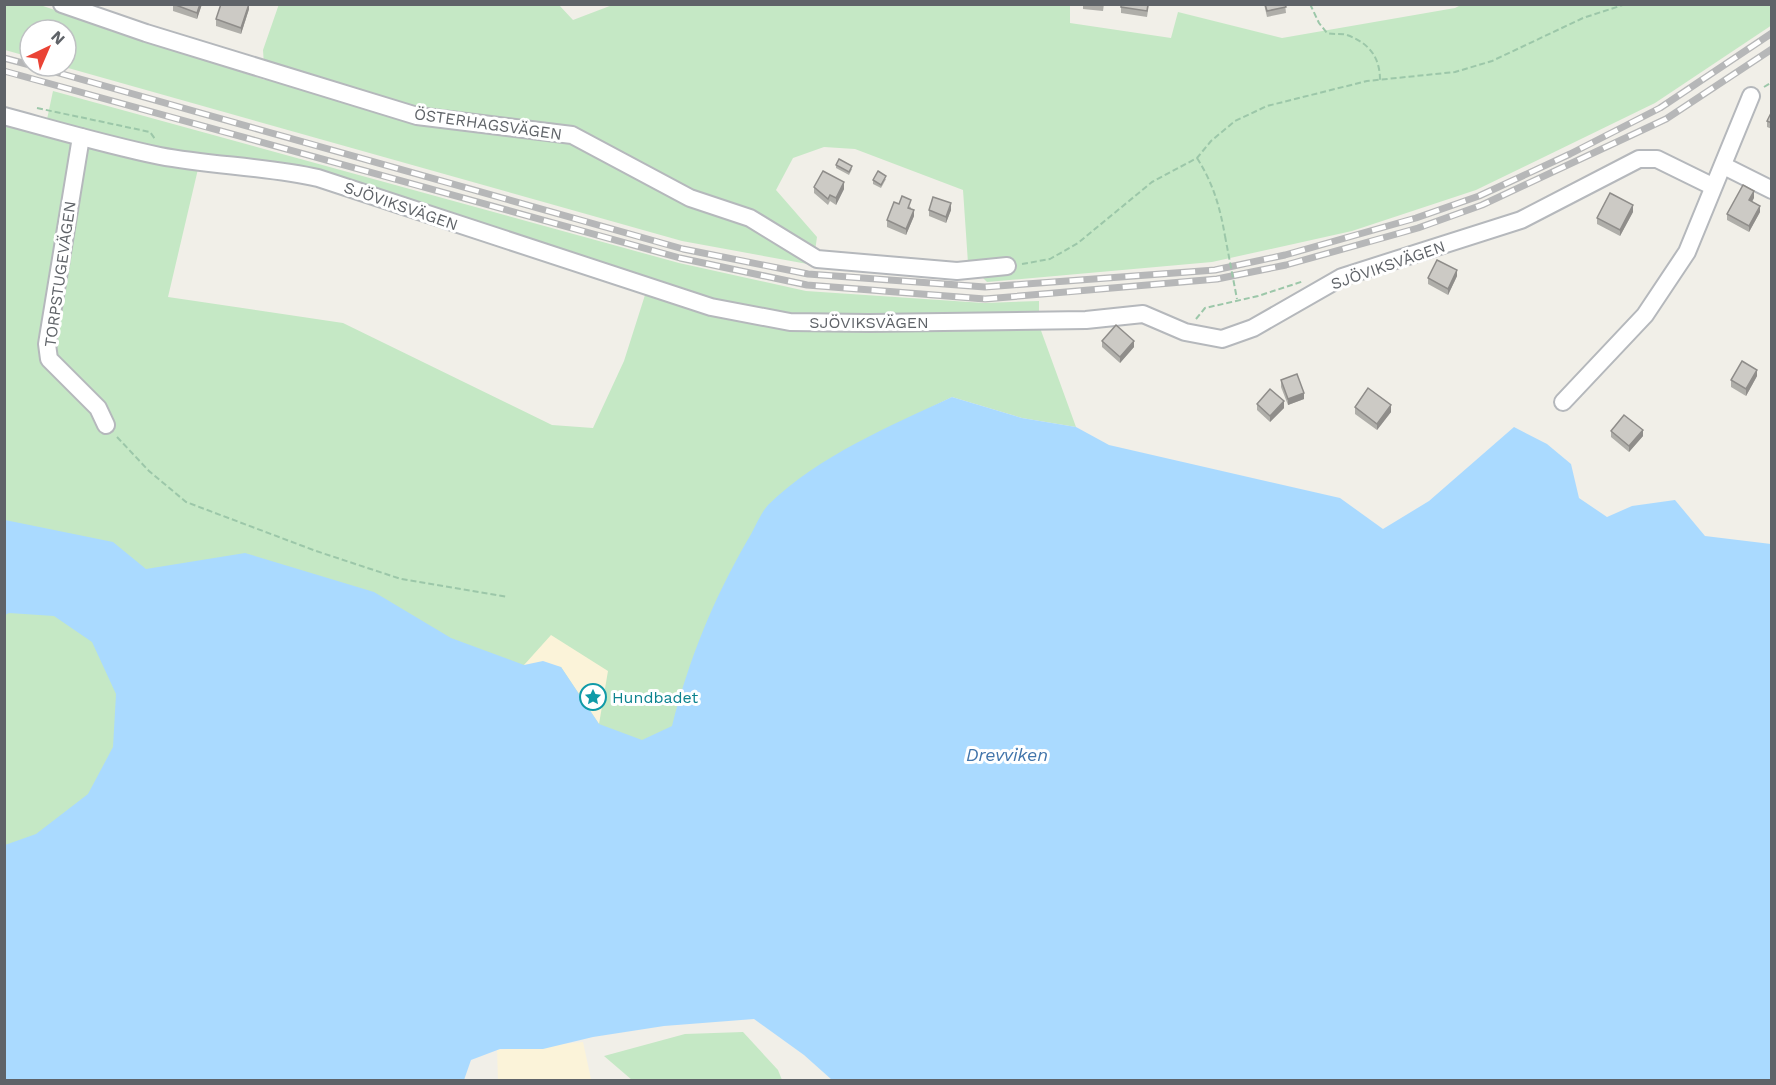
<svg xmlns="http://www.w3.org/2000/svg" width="1776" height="1085" font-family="'Work Sans',sans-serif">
<rect width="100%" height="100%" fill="#f1efe8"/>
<g fill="#c5e8c5">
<path d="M279 4 559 5 573 20 615 4H1070V23L1171 38 1178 12 1282 38 1455 8 1463 4 1771 5 1772 25 1655 103 1476 190 1352 231 1212 262 987 282 968 263 963 190 855 149 824 147 793 158 776 190 817 237 813 265 682 241 61 66H66V30H30V57L5 50 4 5H40L265 80 263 50Z"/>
<path d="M53 91 679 263 806 291 984 303 1039 301V317L792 318 712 303 319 175 199 158 46 124Z"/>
<path d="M4 122 198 169 168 297 343 323 552 425 593 428 624 361 645 295 711 313 1039 325 1076 427 1022 418 952 397 865 440 1094 912 5 1080Z"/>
<path d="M743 1032 778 1070 782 1080H632L604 1056 685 1034Z"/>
</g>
<g fill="#fbf3d9">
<path d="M551 635 608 671 599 724 561 667 524 665Z"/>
<path d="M583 1042 591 1079 498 1080 497 1050Z"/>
</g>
<path fill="#aadaff" d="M952 397 1022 418 1076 427 1109 445 1340 498 1383 529 1429 501 1514 427 1547 444 1571 464 1579 498 1607 517 1632 506 1675 500 1705 536 1771 544V1080H832L804 1055 754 1019 664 1026 593 1037 543 1049H500L471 1060 464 1080H5V845L36 834 88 794 113 747 116 694 92 642 54 616 9 613 5 615V520L113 542 146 569 245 553 374 592 451 638 524 665 543 661 561 667 599 724 642 740 672 726C689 659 713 600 747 541 754 530 760 514 768 505 818 456 890 426 952 397Z"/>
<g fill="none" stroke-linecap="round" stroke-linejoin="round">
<defs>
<g id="minor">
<path d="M62 4 146 33 417 116 572 135 690 198 750 218 817 259 957 271 1007 266"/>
<path d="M4 116C56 130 107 145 160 156 212 166 265 166 318 178L711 307 790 322 869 323 1086 320 1143 314 1185 332 1222 339 1253 328 1342 277 1521 220 1639 159H1657L1712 186"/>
<path d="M81 137 47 344 49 359 98 408 106 425"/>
<path d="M1724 166 1772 190"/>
<path d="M1563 402 1645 315 1687 252 1751 96"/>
</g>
</defs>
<use href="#minor" stroke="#b5b8bc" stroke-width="20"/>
<g stroke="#9cc7a9" stroke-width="2" stroke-dasharray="6 3" stroke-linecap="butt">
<path d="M1310 4 1319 23 1327 33C1334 35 1340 33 1347 35 1369 43 1380 57 1380 80"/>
<path d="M1764 87 1772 82"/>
<path d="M37 108 150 132 155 139"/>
<path d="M1197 158C1213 183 1220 207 1225 236"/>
<path d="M1022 264 1050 259 1078 243 1152 182 1197 158 1211 141 1235 121 1267 106 1367 81 1455 72 1492 61 1583 18 1626 4"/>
<path d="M1196 319 1205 308 1258 296 1304 281"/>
<path d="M117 437 149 471 186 502 316 551 401 579 508 597"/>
</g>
<use href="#minor" stroke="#fff" stroke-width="16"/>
<defs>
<g id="rail">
<path d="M4 58 30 65"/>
<path d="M34 66 683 249 808 274 985 287 1215 270 1285 255 1416 218 1479 196 1570 154 1660 108 1772 33"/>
<path d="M4 71 680 258 807 285 985 299 1217 279 1286 265 1418 228 1482 205 1666 119 1772 49"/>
</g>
</defs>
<use href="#rail" stroke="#b6b7b8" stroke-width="7"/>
<use href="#rail" stroke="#fff" stroke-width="4.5" stroke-dasharray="14" stroke-linecap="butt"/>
<path stroke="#9cc7a9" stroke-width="2" stroke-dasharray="6 3" stroke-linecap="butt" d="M1225 236 1237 299"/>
</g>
<g fill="#afaea9">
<path d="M173 4H202L197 19 173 11Z"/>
<path d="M249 4V9L241 34 216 26V19Z"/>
<path d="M1083 4H1104L1103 11 1083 9Z"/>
<path d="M1121 4H1149L1147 17 1121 13Z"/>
<path d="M1264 4H1285L1286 13 1267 17Z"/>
<path d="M1772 111V129L1767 127V121Z"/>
<path d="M836 165 852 169 849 175 836 168Z"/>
<path d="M886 179 881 188 873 184V180Z"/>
<path d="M814 187 844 189 836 205 830 201 828 205 814 193Z"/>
<path d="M1754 198 1752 202 1760 212 1749 232 1727 220V214Z"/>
<path d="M899 204 911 207 910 209 914 216 906 235 887 227V220Z"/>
<path d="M929 210H951L946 223 929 216Z"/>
<path d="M1633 212 1620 236 1597 224V218Z"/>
<path d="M1457 276 1448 295 1428 284V278Z"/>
<path d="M1102 341 1134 347 1120 363 1102 347Z"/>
<path d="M1757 376 1746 396 1731 387V380Z"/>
<path d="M1281 380 1304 399 1288 405 1281 387Z"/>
<path d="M1257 404 1284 408 1270 422 1257 410Z"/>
<path d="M1355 407 1391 412 1377 430 1355 414Z"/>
<path d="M1611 431 1643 436 1629 452 1611 437Z"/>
</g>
<g fill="#8f8d8a">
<path d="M200 4H202L197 19V13Z"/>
<path d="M249 4V9L241 34V28Z"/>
<path d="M844 182V189L836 205V198Z"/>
<path d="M1754 191V198L1749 206V200Z"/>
<path d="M951 203V210L946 223V217Z"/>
<path d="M1633 205V212L1620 236V230Z"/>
<path d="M1760 206V212L1749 232V226Z"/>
<path d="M914 210V216L906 235V229Z"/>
<path d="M1457 270V276L1448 295V289Z"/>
<path d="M1134 341V347L1120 363V357Z"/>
<path d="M1757 370V376L1746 396V389Z"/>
<path d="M1304 393V399L1288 405V399Z"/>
<path d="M1284 401V408L1270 422V416Z"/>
<path d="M1391 405V412L1377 430V424Z"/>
<path d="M1643 430V436L1629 452V446Z"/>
</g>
<g fill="#cccac5" stroke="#8f8d8a" stroke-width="1.5">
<path d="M173 4H200L197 13Z"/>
<path d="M221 4H249L241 28 216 19Z"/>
<path d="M1121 4H1148L1147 11 1121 7Z"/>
<path d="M1265 4H1285L1286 7 1267 11Z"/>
<path d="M1772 111V123L1767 121Z"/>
<path d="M839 159 852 166 849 172 836 165Z"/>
<path d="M823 171 844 182 836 198 830 195 828 199 814 187Z"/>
<path d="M878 171 886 176 881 185 873 180Z"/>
<path d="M1743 185 1754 191 1749 200 1760 206 1749 226 1727 214Z"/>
<path d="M1610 193 1633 205 1620 230 1597 218Z"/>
<path d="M902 196 911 200 908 208 914 210 906 229 887 220 894 202 899 204Z"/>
<path d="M933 197 951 203 946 217 929 210Z"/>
<path d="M1437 260 1457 270 1448 289 1428 278Z"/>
<path d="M1116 325 1134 341 1120 357 1102 341Z"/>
<path d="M1742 361 1757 370 1746 389 1731 380Z"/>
<path d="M1297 374 1304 393 1288 399 1281 380Z"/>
<path d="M1368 388 1391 405 1377 424 1355 407Z"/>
<path d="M1270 389 1284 401 1270 416 1257 404Z"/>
<path d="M1624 415 1643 430 1629 446 1611 431Z"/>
</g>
<defs>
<symbol id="sight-ring" viewBox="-11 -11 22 22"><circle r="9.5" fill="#fff" stroke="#0f9aa8" stroke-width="1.5"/><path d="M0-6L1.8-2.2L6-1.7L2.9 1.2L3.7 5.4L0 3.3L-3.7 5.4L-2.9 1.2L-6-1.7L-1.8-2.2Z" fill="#0f9aa8"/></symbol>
</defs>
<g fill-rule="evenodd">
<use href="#sight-ring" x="578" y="682" width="30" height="30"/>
</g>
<g text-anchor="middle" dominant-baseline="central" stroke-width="6" stroke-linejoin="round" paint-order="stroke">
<g font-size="16" fill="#5f6368" stroke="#fff">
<text transform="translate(488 124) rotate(8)">ÖSTERHAGSVÄGEN</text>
<text transform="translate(401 206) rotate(19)">SJÖVIKSVÄGEN</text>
<text transform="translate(1388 265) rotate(-19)">SJÖVIKSVÄGEN</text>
<text transform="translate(60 274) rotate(-82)">TORPSTUGEVÄGEN</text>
<text x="869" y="322">SJÖVIKSVÄGEN</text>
</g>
<g font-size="16" fill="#0d838f" stroke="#fff" text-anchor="start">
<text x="612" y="697">Hundbadet</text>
</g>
<g font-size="18" font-style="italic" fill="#4174aa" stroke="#fff">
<text x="1007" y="754">Drevviken</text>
</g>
</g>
<rect width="1776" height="1085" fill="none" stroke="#5f6368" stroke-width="12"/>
<g transform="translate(48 48) rotate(44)"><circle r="28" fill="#ffffff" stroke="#bfc1c3" stroke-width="1.5"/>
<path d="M0-4.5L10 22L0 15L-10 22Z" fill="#ea4335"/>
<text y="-9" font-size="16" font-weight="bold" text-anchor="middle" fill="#5f6368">N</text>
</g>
</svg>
